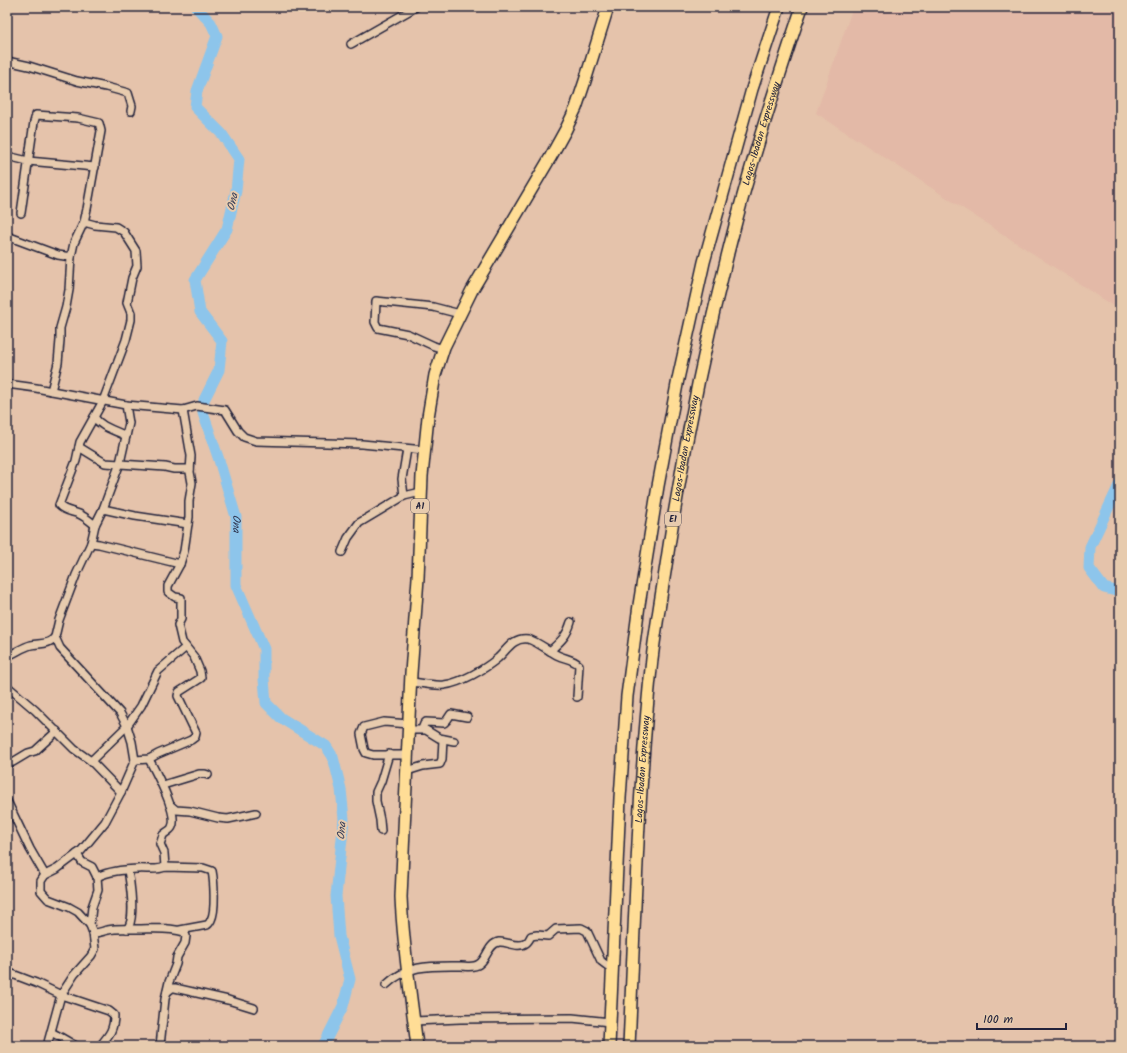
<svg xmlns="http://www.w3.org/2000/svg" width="1127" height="1053" font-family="Kalam,sans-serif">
<rect width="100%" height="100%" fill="#e5c3ab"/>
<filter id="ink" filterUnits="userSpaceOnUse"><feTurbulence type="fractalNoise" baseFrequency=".025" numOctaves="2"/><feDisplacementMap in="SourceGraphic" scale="8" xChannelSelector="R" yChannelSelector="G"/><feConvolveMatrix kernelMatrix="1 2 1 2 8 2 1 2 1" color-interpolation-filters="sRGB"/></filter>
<g filter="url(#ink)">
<path fill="#e3b9a7" d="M853 7H1120V310L816 113Z"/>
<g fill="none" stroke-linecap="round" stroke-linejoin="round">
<g stroke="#8dc5eb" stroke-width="11">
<path id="s1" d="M196 7 211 23 217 36 197 91 195 107 222 134 239 159 236 191 227 229 195 280 200 312 222 341 219 370 204 400 203 413 219 460 236 517V585L264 649V679L266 703 281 718 326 746 333 757 341 789 344 819 336 896 339 936 350 979 343 1006 323 1046"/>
<path d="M1120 483 1090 547 1089 568 1104 588 1120 592"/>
</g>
<defs>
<g id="minor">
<path d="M351 44 416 7"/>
<path d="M7 61 29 66 77 81 106 87 128 93 132 106 131 111"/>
<path d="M7 156 28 161 95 167"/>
<path d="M21 213 34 122 36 115 78 118 99 123 101 131 87 209 84 222 74 243 71 257 69 290 66 307 60 328V340L58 363 51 391"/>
<path d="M84 222 95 225 116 227 124 232 136 251 137 266 132 278 127 303 131 313V320L126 340 103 401 80 442 76 461 59 505C64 511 71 511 79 514 84 516 90 521 95 525"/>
<path d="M7 236 58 255 71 257"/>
<path d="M443 349 434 346 408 334 378 328 375 322 376 301 433 307 460 314"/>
<path d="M7 384 36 388 126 405 129 423 120 463 103 509 95 525 91 543 76 575 59 620 55 637 60 648 120 713 127 726 132 742 135 760 121 792 105 822 81 851 57 869 45 875 41 881V891L48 899 69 907 78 912 90 925 93 933 95 949 91 956 74 975 61 995 47 1046"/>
<path d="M126 405 183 410"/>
<path d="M94 417C102 428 115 430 126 436"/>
<path d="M79 447 105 463 165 467 174 469H190"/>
<path d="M404 496 402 479 407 449"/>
<path d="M103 509 135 516 188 524"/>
<path d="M91 543 99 544 180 564"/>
<path d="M342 552 348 538 359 523 404 496 421 492"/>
<path d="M550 651C561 641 567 636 571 622"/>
<path d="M7 656C15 653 23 647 31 645 40 643 49 645 55 637"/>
<path d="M411 682C421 683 433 686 444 685 461 683 485 669 498 658 507 650 513 637 528 639 536 641 549 651 557 655 565 659 573 659 579 665L577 697"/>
<path d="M7 686 35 710 74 749 91 761 121 792"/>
<path d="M422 729 424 724 426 722 444 723 447 720 451 714 467 717"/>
<path d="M409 730H426L439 738 454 741"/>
<path d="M408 755H373L366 753 364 749 361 734 364 727 384 722 409 724"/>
<path d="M149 759C155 771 179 814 172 827 171 830 166 832 163 835 162 838 161 842 160 844L164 853 165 867"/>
<path d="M135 760 149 759 158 754 191 740 195 737 196 733 178 696 179 692 201 678 200 671 194 657 182 642 178 625 181 619V598L175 597 168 592V586L180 564 184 551 189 517V501L192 483 190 472 191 456 183 410 197 406 225 410 238 431 244 437 256 441 362 444 424 450"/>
<path d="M91 761 127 726 141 706 158 671 186 647"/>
<path d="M7 763 13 762 28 753 35 751 57 731"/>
<path d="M407 771 423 766 440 764 442 759 443 739"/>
<path d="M163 785 199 774H205L208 775"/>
<path d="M7 801 30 849 45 875"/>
<path d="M170 805 176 810 190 811 218 818 228 819 256 813"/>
<path d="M381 831 380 820 376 801V792L381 781 389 754"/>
<path d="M77 854 82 862 92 867 97 877 98 890 92 907 90 925"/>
<path d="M97 877C109 871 123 870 137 869 146 868 156 871 165 867L203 868 212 871C214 881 216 911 211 920 210 922 209 924 207 925L180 930"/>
<path d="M127 929C136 920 130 882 128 870"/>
<path d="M93 933C101 933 102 931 108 930 117 928 128 929 137 929 152 929 169 927 184 932L186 936 185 943 177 957 176 964 169 982 165 999 160 1046"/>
<path d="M7 972 36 983 61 995 109 1011 114 1015C114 1030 109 1035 100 1046"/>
<path d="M386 985C408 964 432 966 461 966 466 966 474 968 479 964 487 959 488 944 499 942 507 941 518 949 526 943 528 942 530 938 531 936L537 935 548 936 556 929 581 928 587 931 601 961 613 970"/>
<path d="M167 992 172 988H175L228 1000 254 1008"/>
<path d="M414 1021 460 1019 572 1018 610 1022"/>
<path d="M51 1032 62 1038 76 1046"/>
</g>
<g id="highway">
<path d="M417 1046C411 996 403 947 401 897L411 673 418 578 422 476 428 417 435 375 444 347 472 290 550 158 566 129 576 108 585 81 608 7"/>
<path d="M609 1046 620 798 627 696 639 605 658 486 678 379 704 262 752 89 779 7"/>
<path id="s2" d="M629 1046C635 917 638 787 652 659 656 625 662 592 667 559 683 452 704 346 731 241 751 162 776 84 802 7"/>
</g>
</defs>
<use href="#minor" stroke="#22223b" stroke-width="10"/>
<use href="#highway" stroke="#22223b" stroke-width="14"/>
<use href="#minor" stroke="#e7cbae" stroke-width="7"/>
<use href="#highway" stroke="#ffdd96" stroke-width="11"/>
</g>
</g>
<g text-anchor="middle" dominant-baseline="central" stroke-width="4" stroke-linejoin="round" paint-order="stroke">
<g fill="#e7cbae" stroke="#5d555e" stroke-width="1">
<rect x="411" y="499" width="18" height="14" rx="3"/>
<rect x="665" y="512" width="16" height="14" rx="3"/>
</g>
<g font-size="9" font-weight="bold" fill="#22223b">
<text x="420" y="506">A1</text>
<text x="673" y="519">E1</text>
</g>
<g font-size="10" fill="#22223b" stroke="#e7cbae">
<text stroke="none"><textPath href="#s2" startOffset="925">Lagos-Ibadan Expressway</textPath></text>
<text stroke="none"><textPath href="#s2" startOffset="601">Lagos-Ibadan Expressway</textPath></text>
<text stroke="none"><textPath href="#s2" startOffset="277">Lagos-Ibadan Expressway</textPath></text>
</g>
<g font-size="11" font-style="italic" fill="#323a55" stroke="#e7cbae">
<text transform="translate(233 202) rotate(-78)">Ona</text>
<text stroke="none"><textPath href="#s1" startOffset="571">Ona</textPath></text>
<text transform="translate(342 831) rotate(-85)">Ona</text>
</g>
</g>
<rect width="1127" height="1053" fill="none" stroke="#e7cbae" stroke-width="24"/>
<rect x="12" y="12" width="1103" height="1029" fill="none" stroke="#22223b" stroke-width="1.5" filter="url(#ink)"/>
<path d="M977 1023v6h89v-6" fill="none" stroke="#22223b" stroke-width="2"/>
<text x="983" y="1023" font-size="12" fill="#22223b" stroke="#e7cbae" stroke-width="3" paint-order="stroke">100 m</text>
</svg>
